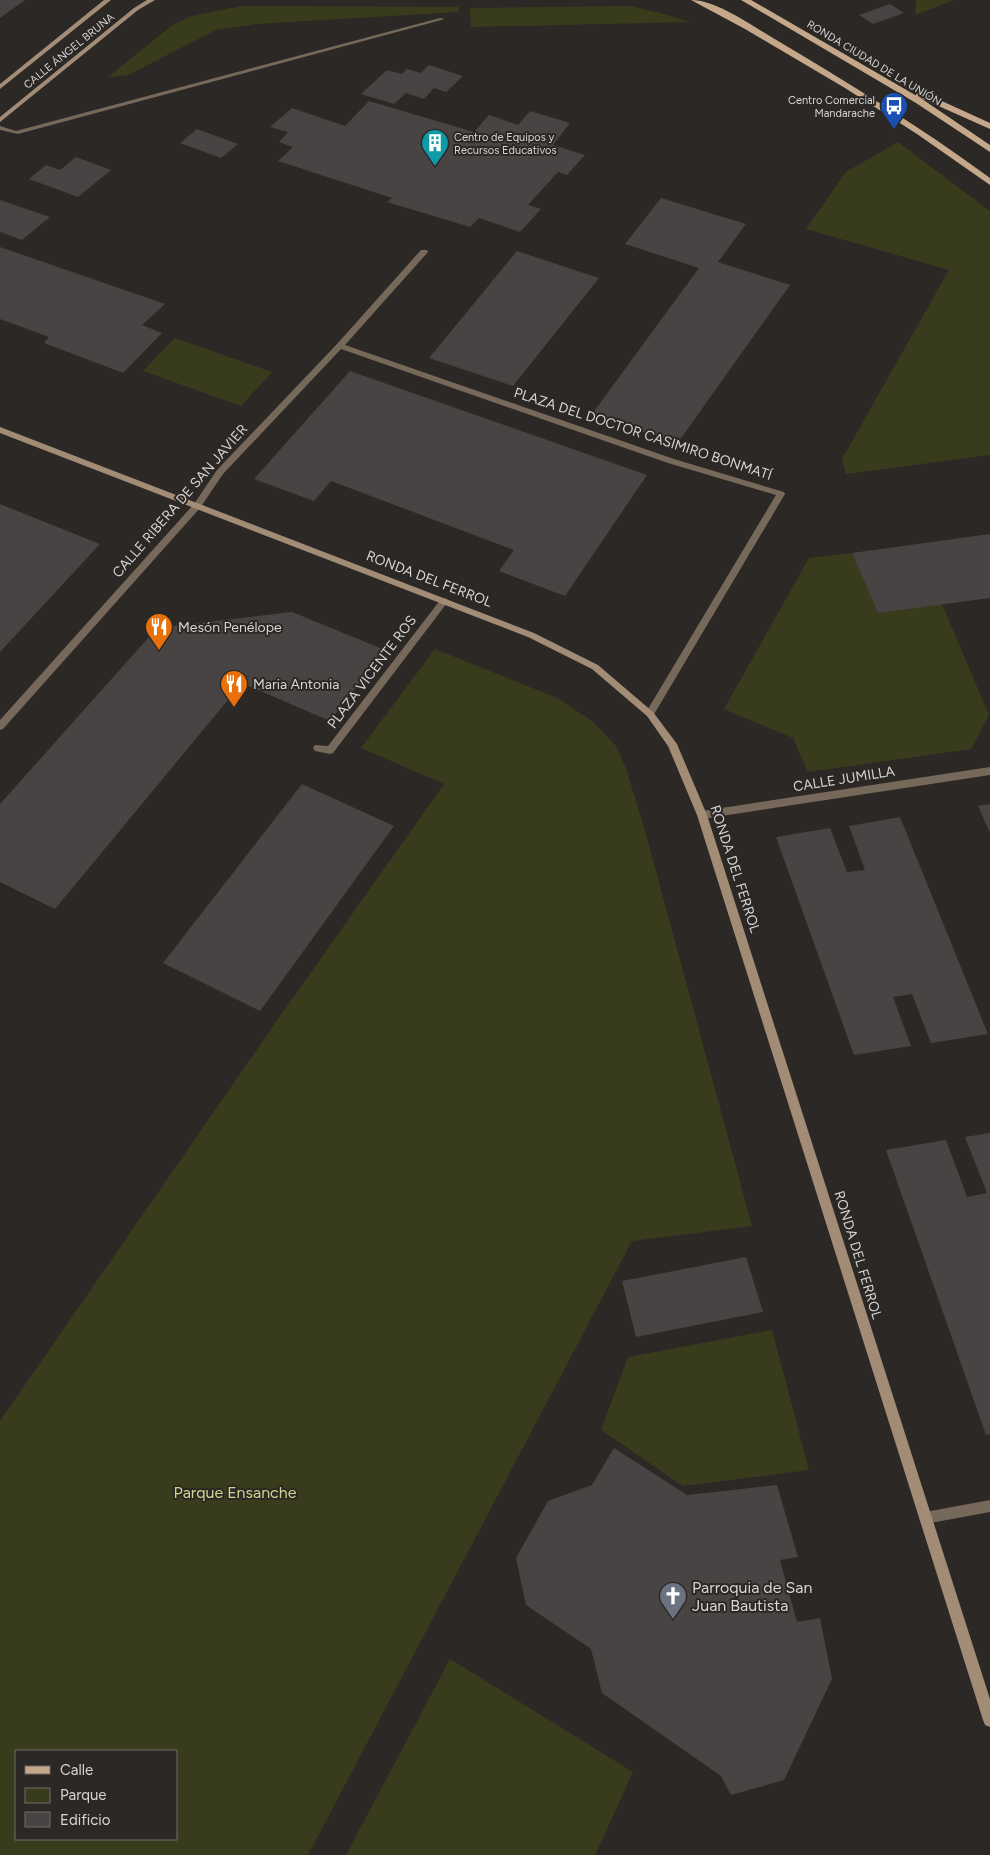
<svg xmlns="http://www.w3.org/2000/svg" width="990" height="1855" font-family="Figtree,sans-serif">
<rect width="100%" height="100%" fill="#2b2826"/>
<g fill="#393c1c" fill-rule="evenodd">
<path d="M916 0H954L915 15Z"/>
<path d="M242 6 458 7H459L458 12 256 24 216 30 128 75 107 78 171 26 191 16Z"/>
<path d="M631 6 668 15 689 22 471 27 470 8Z"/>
<path d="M898 142 990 211V455L846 474 842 459 949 270 806 229 846 172Z"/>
<path d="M175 338 272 372 241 406 143 371Z"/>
<path d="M852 553 878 613 942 604 989 715 971 749 808 772 793 738 724 709 809 558Z"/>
<path d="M435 649 557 698 592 721 616 746 626 768 647 838 752 1226 632 1241 308 1855H0V1421L278 1019 444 784 361 748ZM16 1751H176V1839H16Z"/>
<path d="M772 1330 809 1470 683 1486 601 1430 628 1357Z"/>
<path d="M450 1659 633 1772 595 1855H346Z"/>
</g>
<g fill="#474443">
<path d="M0 0H25L0 18Z"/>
<path d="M890 4 904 13 873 24 859 15Z"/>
<path d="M429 65 463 76 446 92 434 88 424 99 406 93 394 104 361 94 387 70 402 74 407 69 421 73Z"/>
<path d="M369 101 474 132 489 115 518 125 530 111 570 123 553 145 585 155 567 175 558 172 528 205 541 209 520 232 479 218 470 227 387 202 392 198 278 161 293 147 279 142 288 132 270 127 292 108 345 126Z"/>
<path d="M197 129 238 144 221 158 180 143Z"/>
<path d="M76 157 111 170 78 197 29 179 46 165 60 170Z"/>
<path d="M661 198 746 224 718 262 790 285 677 444 592 414 699 268 625 244Z"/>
<path d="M0 200 50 217 22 240 0 232Z"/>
<path d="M0 247 165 304 142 325 162 333 123 373 44 343 49 337 0 319Z"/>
<path d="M517 251 599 278 513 386 429 358Z"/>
<path d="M350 371 647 475 565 596 499 571 514 550 331 481 314 501 254 479Z"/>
<path d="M0 504 100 544 0 652Z"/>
<path d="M990 534V598L878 613 852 553Z"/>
<path d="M292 612 385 650 330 721 242 683 55 909 0 882V804L157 628Z"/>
<path d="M302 784 394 826 260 1011 163 963Z"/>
<path d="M990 804V833L978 806Z"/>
<path d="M900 817 988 1034 931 1043 912 994 893 997 911 1046 854 1055 776 837 830 828 847 872 865 870 849 826Z"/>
<path d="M990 1133V1434L986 1435 886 1150 946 1140 967 1197 987 1193 965 1137Z"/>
<path d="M746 1257 763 1312 636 1337 622 1281Z"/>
<path d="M614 1448 687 1495 777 1485 798 1557 780 1560 797 1622 820 1618 832 1679 784 1780 731 1795 721 1776 602 1693 591 1649 526 1605 516 1558 548 1501 592 1485Z"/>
</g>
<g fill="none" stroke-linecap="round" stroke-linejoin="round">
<path fill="#77695a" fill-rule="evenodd" d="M440 18 445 19 18 134 0 130V126L16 131Z"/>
<g fill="#77695a" fill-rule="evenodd">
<path d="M421 250H427L428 252 345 345 674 459 784 492 785 494 653 716 650 718 645 714 776 495 668 463 341 349 223 474 200 508 3 729 0 730V720L194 504 217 470 337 344Z"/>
<path d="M444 598 447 599 448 601 447 603 333 753 330 754 315 751 313 748 315 745 328 746 441 599Z"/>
<path d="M990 767V775L702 819 697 815 702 811Z"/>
<path d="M990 1500V1512L925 1524 921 1522 919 1518 921 1514 925 1512Z"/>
</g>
<g fill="#a38c75" fill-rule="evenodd">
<path d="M104 0H111L0 89V84Z"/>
<path d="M147 0H155L138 10 0 122V117L134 8Z"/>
<path d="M0 427 534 633 598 665 653 712 677 744 707 815 990 1699V1727L985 1725 983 1720 697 815 668 746 647 716 592 669 528 637 0 433Z"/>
</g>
<g fill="#c5a88a" fill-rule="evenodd">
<path d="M691 0C716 0 751 25 773 38 847 82 921 127 990 178V185L917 134 845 88 745 29Z"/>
<path d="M741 0H751L922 99 990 145V152L916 103Z"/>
<path d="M916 92H922L990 123V129L916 96Z"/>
</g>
</g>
<defs>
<symbol id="bus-pin" viewBox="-11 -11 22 30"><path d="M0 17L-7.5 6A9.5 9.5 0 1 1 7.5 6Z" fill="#1a4fb4" stroke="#2b2826"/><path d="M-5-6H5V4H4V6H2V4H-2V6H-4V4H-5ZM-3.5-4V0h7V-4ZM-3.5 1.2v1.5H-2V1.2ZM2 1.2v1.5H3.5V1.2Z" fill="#fff"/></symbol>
<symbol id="building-pin" viewBox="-11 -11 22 30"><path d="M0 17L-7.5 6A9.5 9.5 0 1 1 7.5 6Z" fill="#0f9aa8" stroke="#2b2826"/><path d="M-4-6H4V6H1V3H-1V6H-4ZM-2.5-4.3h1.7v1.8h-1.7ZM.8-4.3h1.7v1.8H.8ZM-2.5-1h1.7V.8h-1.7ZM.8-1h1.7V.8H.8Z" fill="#fff"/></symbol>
<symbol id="restaurant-pin" viewBox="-11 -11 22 30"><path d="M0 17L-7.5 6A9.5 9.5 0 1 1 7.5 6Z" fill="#e8710a" stroke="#2b2826"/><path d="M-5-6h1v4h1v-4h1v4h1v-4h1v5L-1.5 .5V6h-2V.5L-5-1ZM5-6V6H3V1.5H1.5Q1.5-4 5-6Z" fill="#fff"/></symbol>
<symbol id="church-pin" viewBox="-11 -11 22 30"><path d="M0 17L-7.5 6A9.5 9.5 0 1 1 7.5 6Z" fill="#6b7280" stroke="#2b2826"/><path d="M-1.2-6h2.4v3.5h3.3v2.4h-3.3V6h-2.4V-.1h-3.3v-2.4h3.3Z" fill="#fff"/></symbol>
</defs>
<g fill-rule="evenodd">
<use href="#bus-pin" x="878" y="90" width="32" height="43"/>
<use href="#building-pin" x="419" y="127" width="32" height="43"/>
<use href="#restaurant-pin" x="143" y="611" width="32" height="43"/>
<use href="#restaurant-pin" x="218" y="668" width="32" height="43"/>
<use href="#church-pin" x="657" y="1580" width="32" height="43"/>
</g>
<g text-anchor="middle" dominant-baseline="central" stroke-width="4" stroke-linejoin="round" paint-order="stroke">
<g font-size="11" fill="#d7d5d4" stroke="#2b2826">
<text transform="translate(69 51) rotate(-39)">CALLE ÁNGEL BRUNA</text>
<text transform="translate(874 63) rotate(31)">RONDA CIUDAD DE LA UNIÓN</text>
</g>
<g font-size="11" fill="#d7d5d4" stroke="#2b2826" text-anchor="end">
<text x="875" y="100">Centro Comercial<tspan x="875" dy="13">Mandarache</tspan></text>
<text x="454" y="137" text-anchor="start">Centro de Equipos y<tspan x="454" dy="13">Recursos Educativos</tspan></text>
</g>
<g font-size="14" fill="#d7d5d4" stroke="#2b2826">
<text transform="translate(643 434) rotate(18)">PLAZA DEL DOCTOR CASIMIRO BONMATÍ</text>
<text transform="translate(180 501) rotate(-49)">CALLE RIBERA DE SAN JAVIER</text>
<text transform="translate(429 579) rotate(21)">RONDA DEL FERROL</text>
<text transform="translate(372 672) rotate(-53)">PLAZA VICENTE ROS</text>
<text transform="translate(844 779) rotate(-9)">CALLE JUMILLA</text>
<text transform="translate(735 869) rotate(72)">RONDA DEL FERROL</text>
<text transform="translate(858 1255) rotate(73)">RONDA DEL FERROL</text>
</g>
<g font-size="14" fill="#d7d5d4" stroke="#2b2826" text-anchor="start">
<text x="178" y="627">Mesón Penélope</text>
<text x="253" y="684">Maria Antonia</text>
</g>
<g font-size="16" fill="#ced68e" stroke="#2b2826">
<text x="235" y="1492">Parque Ensanche</text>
</g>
<g font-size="16" fill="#d7d5d4" stroke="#2b2826" text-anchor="start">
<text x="692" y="1587">Parroquia de San<tspan x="692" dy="18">Juan Bautista</tspan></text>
</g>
</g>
<rect x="15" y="1750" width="162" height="90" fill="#2b2826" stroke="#706d6c"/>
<rect x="25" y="1766" width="25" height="8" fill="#c5a88a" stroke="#706d6c"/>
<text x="60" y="1775" font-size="15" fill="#d7d5d4">Calle</text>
<rect x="25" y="1788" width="25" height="15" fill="#393c1c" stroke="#706d6c"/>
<text x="60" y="1800" font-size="15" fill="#d7d5d4">Parque</text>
<rect x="25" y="1812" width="25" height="15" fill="#474443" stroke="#706d6c"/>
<text x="60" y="1825" font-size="15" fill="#d7d5d4">Edificio</text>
</svg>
